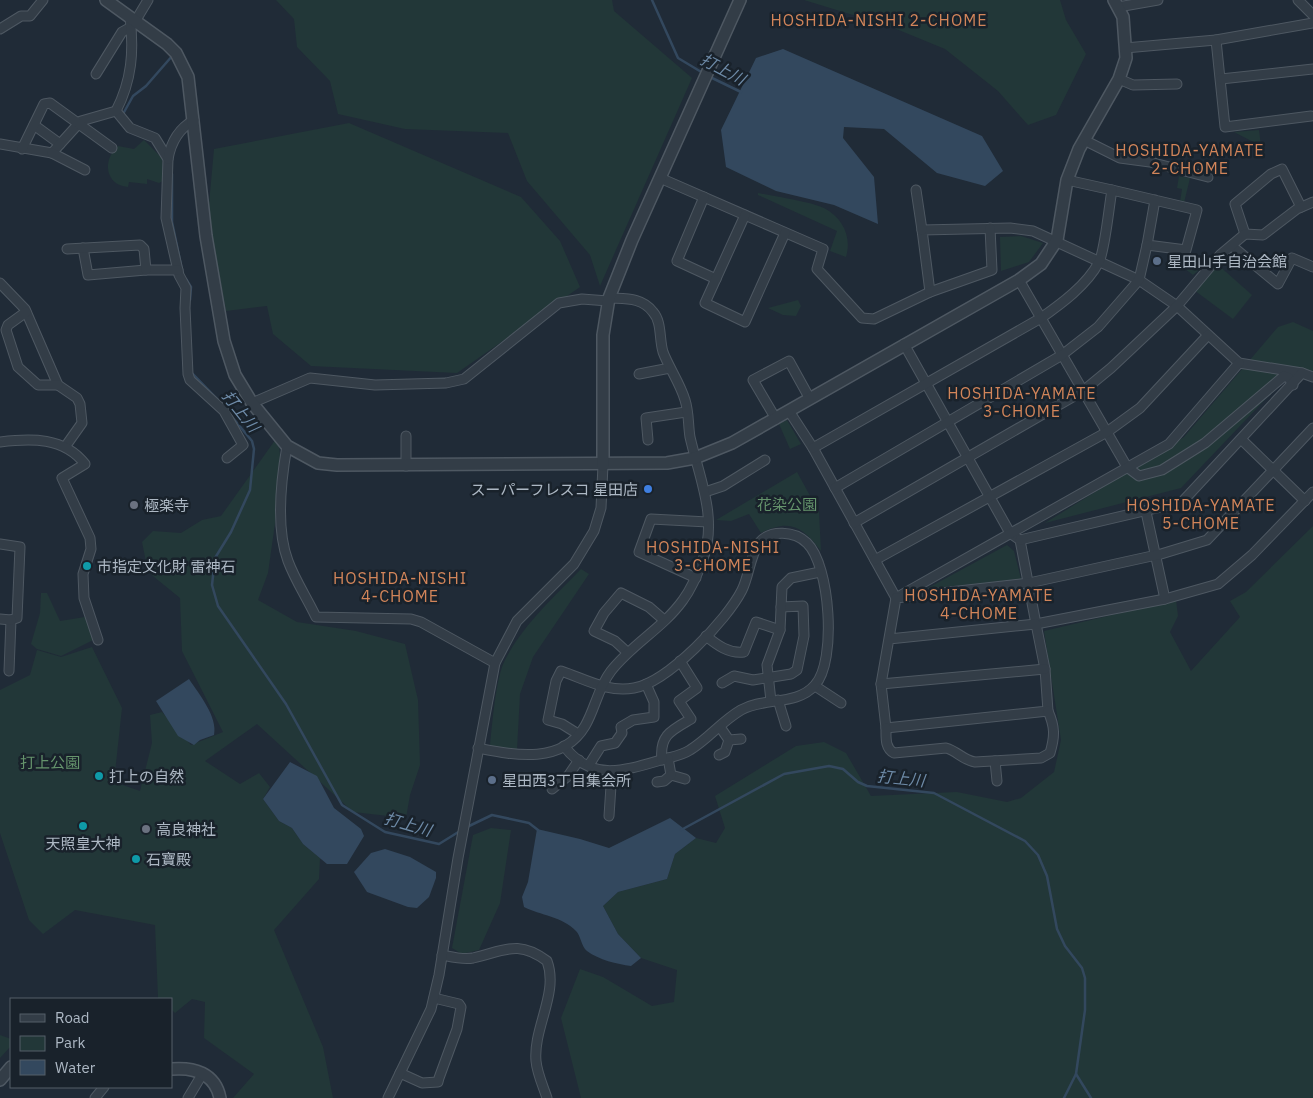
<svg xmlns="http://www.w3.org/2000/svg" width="1313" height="1098" font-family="'IBM Plex Sans','Noto Sans JP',sans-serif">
<rect width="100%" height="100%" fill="#202b37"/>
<g fill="#223738">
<path d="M276 0H612L614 11 692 78 600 286 590 255 527 181 508 133 405 129 338 114 330 81 297 47 294 19Z"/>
<path d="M804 0H1060L1066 20 1086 54 1056 115 1028 125 998 91 945 49 889 26Z"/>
<path d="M349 123 521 197 560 241 580 287 457 373 311 366 273 334 267 306 226 311 208 215 214 149Z"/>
<path d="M1259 130 1261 146 1234 132Z"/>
<path d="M144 140 162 158 164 180 159 183 147 179V184L129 182 128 187C105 185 102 160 118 146L134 149Z"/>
<path d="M1179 176 1190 178 1184 203 1180 202 1182 189 1177 188Z"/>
<path d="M758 193C773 196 812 202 824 208 843 218 852 237 846 257L830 251 837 231 758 195Z"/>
<path d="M1021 236 1043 243 1029 262 1001 271 1000 237Z"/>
<path d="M1188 259 1200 269 1193 275 1180 265Z"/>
<path d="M1217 264 1252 295 1233 319 1194 290Z"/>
<path d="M798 300 801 306 796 316 783 315 768 308Z"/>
<path d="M1293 322 1313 331V381L1296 367 1181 488 1045 523 1184 437 1278 327Z"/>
<path d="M787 420 801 444 790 449 779 424Z"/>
<path d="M278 436 282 474 268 573 258 600 297 622 356 631 405 644 418 700 420 765 410 795 406 818 353 812 257 724 205 761 240 784 259 773 270 787 263 799 279 821 292 828 303 844 320 858 319 879 274 930 323 1047 333 1098H233L254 1074 204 1038 205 1002 192 999 175 1013 171 1009V999L158 998 155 925 75 910 43 934 29 920 0 833V690L30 675 37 650 61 657 92 647 122 708 114 782 140 791 152 743 150 715 162 712 191 745 223 732 182 651 180 598 148 572 142 542 153 531 181 533 202 520 221 516Z"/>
<path d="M797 472 819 512 821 551C803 527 790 518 761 533L749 514 731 521 716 520Z"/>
<path d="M1313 526V1098H581L561 1018 580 969 603 977 652 1006 674 1002 677 970 641 958 618 934 603 906 618 892 667 879 675 854 696 838 716 843 725 828 715 796 796 746 824 742 846 753 871 796 957 792 1007 802 1021 798 1054 772 1061 740 1044 631 1176 600 1178 616 1170 632 1191 671 1240 617 1230 601 1246 592Z"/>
<path d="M1007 545 1014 551 1021 579 926 589Z"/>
<path d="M581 569 589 574 533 657 520 694 517 750 490 746C492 726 496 676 505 660 523 625 554 597 581 569Z"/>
<path d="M41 593H47L60 621 85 617 93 640 61 656 37 649 31 644 40 613Z"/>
<path d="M491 828 511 830 500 903 479 950 462 954 452 948 473 835Z"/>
<path d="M0 1035 11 1039V1046L0 1058Z"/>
</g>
<g fill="#33485e">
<path d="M783 49 982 136 1003 171 985 186 937 173 884 129 844 127 843 138 874 177 878 224 834 205 776 191 726 167 721 130 756 58Z"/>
<path d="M189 679C199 694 218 717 214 735L200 740 194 745 178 736 156 701Z"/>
<path d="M290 762 317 776 334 808 361 829 364 836 347 864H327L303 844 292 828 279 821 263 799Z"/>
<path d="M670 818 696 838 675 854 667 879 618 892 603 906 618 934 641 958 631 966C617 964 599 960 587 951 581 946 581 936 576 931 563 917 540 915 524 907L522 897 528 882 537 829 580 839 609 848Z"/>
<path d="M385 849 410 857 436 872V878L429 897 417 908 408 907 367 892 354 872 371 853Z"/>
</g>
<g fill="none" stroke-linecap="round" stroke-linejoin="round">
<g stroke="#33485e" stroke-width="2.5">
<path d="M652 0 678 58 703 73"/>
<path d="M710 77 741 92"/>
<path d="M123 114 133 96 146 86 173 55"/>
<path d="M172 174V222L182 270"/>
<path d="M186 279 191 287 190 300"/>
<path d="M192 373 219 401"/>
<path d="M232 417 252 441 254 449 250 490 231 532 215 558 212 585 218 606 286 704 342 805 385 832 439 844 460 831"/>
<path d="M467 827 492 815 529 823 538 830"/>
<path d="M681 830 784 774 829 766 843 769 858 782 867 786 934 793 1025 841 1038 855 1047 876 1057 929 1065 946 1082 968 1085 978V1010L1076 1074 1064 1098"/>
<path d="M1076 1074 1091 1098"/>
</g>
<defs>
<g id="minor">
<path d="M1298 0 1313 15"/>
<path d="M1118 7 1158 0"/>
<path d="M136 20 148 0"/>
<path d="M0 29 21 16H30L43 0"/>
<path d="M1216 40 1313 23"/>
<path d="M1125 48 1216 40 1225 127 1311 116"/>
<path d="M96 74 122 32 131 27"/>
<path d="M1119 79 1133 85 1177 84"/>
<path d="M1221 79 1313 69"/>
<path d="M116 111 130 128 155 138 168 159 166 218 179 275 186 288 185 308 188 374 190 380 224 411 243 445 227 458"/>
<path d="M34 125 60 144"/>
<path d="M1084 140 1120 158 1150 162 1208 177"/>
<path d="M0 144 52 153 81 121 116 111C132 80 134 51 130 17"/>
<path d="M22 149 44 104 50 103 112 148"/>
<path d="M52 153 85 170"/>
<path d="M168 159C171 142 178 129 194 120"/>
<path d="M660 178 823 249 817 269 862 318 874 319 930 292 922 230 1010 228 1033 231 1139 280 1177 306 1239 363 1302 373"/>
<path d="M916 190 922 230"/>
<path d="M1112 190 1197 210 1186 250 1147 245 1155 200"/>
<path d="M704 197 677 261 716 279"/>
<path d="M745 215 705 303 745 322 785 233"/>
<path d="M1245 234 1235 204 1271 174 1282 169 1301 207"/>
<path d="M1232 246 1278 284 1292 258 1313 267"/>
<path d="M83 248 88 275 146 270H178"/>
<path d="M67 249 140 245 144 249 146 270"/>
<path d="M1019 280 1127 467 1139 476 1162 470 1205 443 1284 376 1289 378 1293 385"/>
<path d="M0 283 25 309 58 385 77 398 80 404 82 423 65 447"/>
<path d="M930 292 992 270 990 228"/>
<path d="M26 312 8 325 6 330 18 367 38 385H58"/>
<path d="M904 344 1010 533 1020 540 1036 624 1165 599 1218 584 1252 555 1313 492"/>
<path d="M639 374 670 368"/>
<path d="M252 403 310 378 375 385 446 383 464 379 559 303 582 299 608 301"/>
<path d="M789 411 813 448 896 598 1169 444 1239 363"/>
<path d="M776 419 753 380 789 361 810 399"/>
<path d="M406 436V466"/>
<path d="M648 440 646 418 686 412"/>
<path d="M1242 440 1305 501"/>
<path d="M0 442C31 438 64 437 85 464L62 478 90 538 91 549 83 574 84 598 98 640"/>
<path d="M287 446C281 480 276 529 288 561 295 580 307 598 316 617L411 619 421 622 495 663"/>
<path d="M813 448 1041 318C1061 304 1087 285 1099 262 1105 250 1109 206 1112 190L1067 180"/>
<path d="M835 488 1062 355 1098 327 1139 280 1147 245"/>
<path d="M705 492 723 486 765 460"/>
<path d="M1146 512 1165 599"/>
<path d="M854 523 1083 391 1111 368 1177 306 1220 255 1245 234 1263 235 1297 209 1313 202"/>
<path d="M1020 540 1182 502 1302 373 1313 377"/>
<path d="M0 544 20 547 17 618 11 620 9 671"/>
<path d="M875 560 1107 432 1140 408 1208 335"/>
<path d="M696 578 639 552 651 519 708 522"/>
<path d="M0 619 11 620"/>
<path d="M706 636C717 645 729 654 744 652L756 622 780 630"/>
<path d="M889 639 1036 624 1045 669 1048 711 886 728 881 684 896 598 1029 583 1161 554 1207 540 1313 428"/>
<path d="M627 652 615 641 594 631 604 613 621 593 649 607 664 620"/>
<path d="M722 683 734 676 753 680 791 674 797 670 804 636 803 606 781 607"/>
<path d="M881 684 1045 669"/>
<path d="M815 686 841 703"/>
<path d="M778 700 786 726"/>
<path d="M771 701 767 665 780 630 782 587 791 578 820 572"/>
<path d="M720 727 729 740 741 739"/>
<path d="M886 728C886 738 885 748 894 753L946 748C957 751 963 760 975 762L1041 758 1050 753C1055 736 1055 727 1048 711"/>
<path d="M564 746C591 782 624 771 661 760 670 757 681 756 690 750 708 739 722 721 741 710 764 697 797 706 815 685 837 661 830 565 807 543 795 531 770 529 759 543 750 556 749 576 742 590 727 620 668 682 634 688 608 693 585 679 561 671L556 681 548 720 562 724 578 734"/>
<path d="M478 748C514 755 562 765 585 726 595 709 598 688 611 671 632 644 663 628 683 600 692 588 698 573 703 559 718 518 699 477 690 437 688 425 689 412 685 400 680 383 669 368 663 352 659 339 662 322 653 312 642 297 625 299 609 298"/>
<path d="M719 755 725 752 729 740"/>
<path d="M668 758 671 775 685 779"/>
<path d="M662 760C659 735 672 730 691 719L679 701 697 688 680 661"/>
<path d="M995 761 997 781"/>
<path d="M589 765 601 746 615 743 622 733 621 727 633 720 654 717V702L646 684"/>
<path d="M657 782 664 781 671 775"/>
<path d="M552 789 568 776 579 760"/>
<path d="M609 816 612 771"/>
<path d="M442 955C452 957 463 960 473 958 504 951 518 939 547 961 559 993 533 1028 536 1061 537 1073 543 1086 547 1098"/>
<path d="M400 1073 422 1083 438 1082 439 1078 457 1029 461 1007 459 1004 434 998"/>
<path d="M95 1098 104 1087"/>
<path d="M188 1098 203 1073"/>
<path d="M388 1098 431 1009 439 975 458 858 495 663 517 621 574 564 594 531 601 508 603 465"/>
</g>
<g id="tertiary">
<path d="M106 0 167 44 176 53 188 77 206 236 224 341 235 375 252 403 287 446 318 463 337 465 667 463 695 458 732 443 1019 280 1041 264 1057 240 1067 180 1079 149 1119 79 1126 58 1123 17 1114 0"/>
<path d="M603 465V335L609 298 632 240 740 0"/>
<path d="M171 1069C194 1067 215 1073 220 1098"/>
<path d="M0 1080 11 1067"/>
</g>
</defs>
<use href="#minor" stroke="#4e5862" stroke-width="11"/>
<use href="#tertiary" stroke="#4e5862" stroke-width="14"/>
<use href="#minor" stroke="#333d47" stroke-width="9"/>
<use href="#tertiary" stroke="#333d47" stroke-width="11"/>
</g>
<g fill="#5c6f8a" stroke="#19222b" stroke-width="2">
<circle cx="1157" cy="261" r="5"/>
<circle cx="492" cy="780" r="5"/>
</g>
<circle fill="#3f7fe0" stroke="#19222b" stroke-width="2" cx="648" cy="489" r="5"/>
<g fill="#6b7280" stroke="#19222b" stroke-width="2">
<circle cx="134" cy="505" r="5"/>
<circle cx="146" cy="829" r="5"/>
</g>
<g fill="#0f9aa8" stroke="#19222b" stroke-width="2">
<circle cx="87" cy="566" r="5"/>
<circle cx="99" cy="776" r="5"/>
<circle cx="83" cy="826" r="5"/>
<circle cx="136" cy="859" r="5"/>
</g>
<g text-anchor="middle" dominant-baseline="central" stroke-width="5" stroke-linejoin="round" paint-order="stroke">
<g font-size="15" fill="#adb8c4" stroke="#19222b" text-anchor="start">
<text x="1167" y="261">星田山手自治会館</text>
<text x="638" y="489" text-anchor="end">スーパーフレスコ 星田店</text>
<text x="144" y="505">極楽寺</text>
<text x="97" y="566">市指定文化財 雷神石</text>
<text x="109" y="776">打上の自然</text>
<text x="502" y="780">星田西3丁目集会所</text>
<text x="156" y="829">高良神社</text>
<text x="83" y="843" text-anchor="middle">天照皇大神</text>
<text x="146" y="859">石寶殿</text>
</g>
<g font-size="15" fill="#65946c" stroke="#19222b">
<text x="787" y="504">花染公園</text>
<text x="50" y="762">打上公園</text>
</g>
<g font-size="16" letter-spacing="1" fill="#d2855a" stroke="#19222b">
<text x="879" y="20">HOSHIDA-NISHI 2-CHOME</text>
<text x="1190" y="150">HOSHIDA-YAMATE<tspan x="1190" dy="18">2-CHOME</tspan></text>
<text x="1022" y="393">HOSHIDA-YAMATE<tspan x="1022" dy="18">3-CHOME</tspan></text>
<text x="1201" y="505">HOSHIDA-YAMATE<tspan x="1201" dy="18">5-CHOME</tspan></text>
<text x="713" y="547">HOSHIDA-NISHI<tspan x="713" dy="18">3-CHOME</tspan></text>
<text x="400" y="578">HOSHIDA-NISHI<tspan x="400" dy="18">4-CHOME</tspan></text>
<text x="979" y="595">HOSHIDA-YAMATE<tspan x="979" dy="18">4-CHOME</tspan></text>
</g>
<g font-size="16" font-style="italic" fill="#6e8ba8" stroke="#19222b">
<text transform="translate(723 69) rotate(28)">打上川</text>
<text transform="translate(241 411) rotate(51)">打上川</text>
<text transform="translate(901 778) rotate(6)">打上川</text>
<text transform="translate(408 824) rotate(16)">打上川</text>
</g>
</g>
<rect x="10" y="998" width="162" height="90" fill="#19222b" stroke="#545e68"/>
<rect x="20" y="1014" width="25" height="8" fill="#333d47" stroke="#545e68"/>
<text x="55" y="1023" font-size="15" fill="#adb8c4">Road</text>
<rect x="20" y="1036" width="25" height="15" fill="#223738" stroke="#545e68"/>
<text x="55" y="1048" font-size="15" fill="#adb8c4">Park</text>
<rect x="20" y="1060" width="25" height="15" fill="#33485e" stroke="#545e68"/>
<text x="55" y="1073" font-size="15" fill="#adb8c4">Water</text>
</svg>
